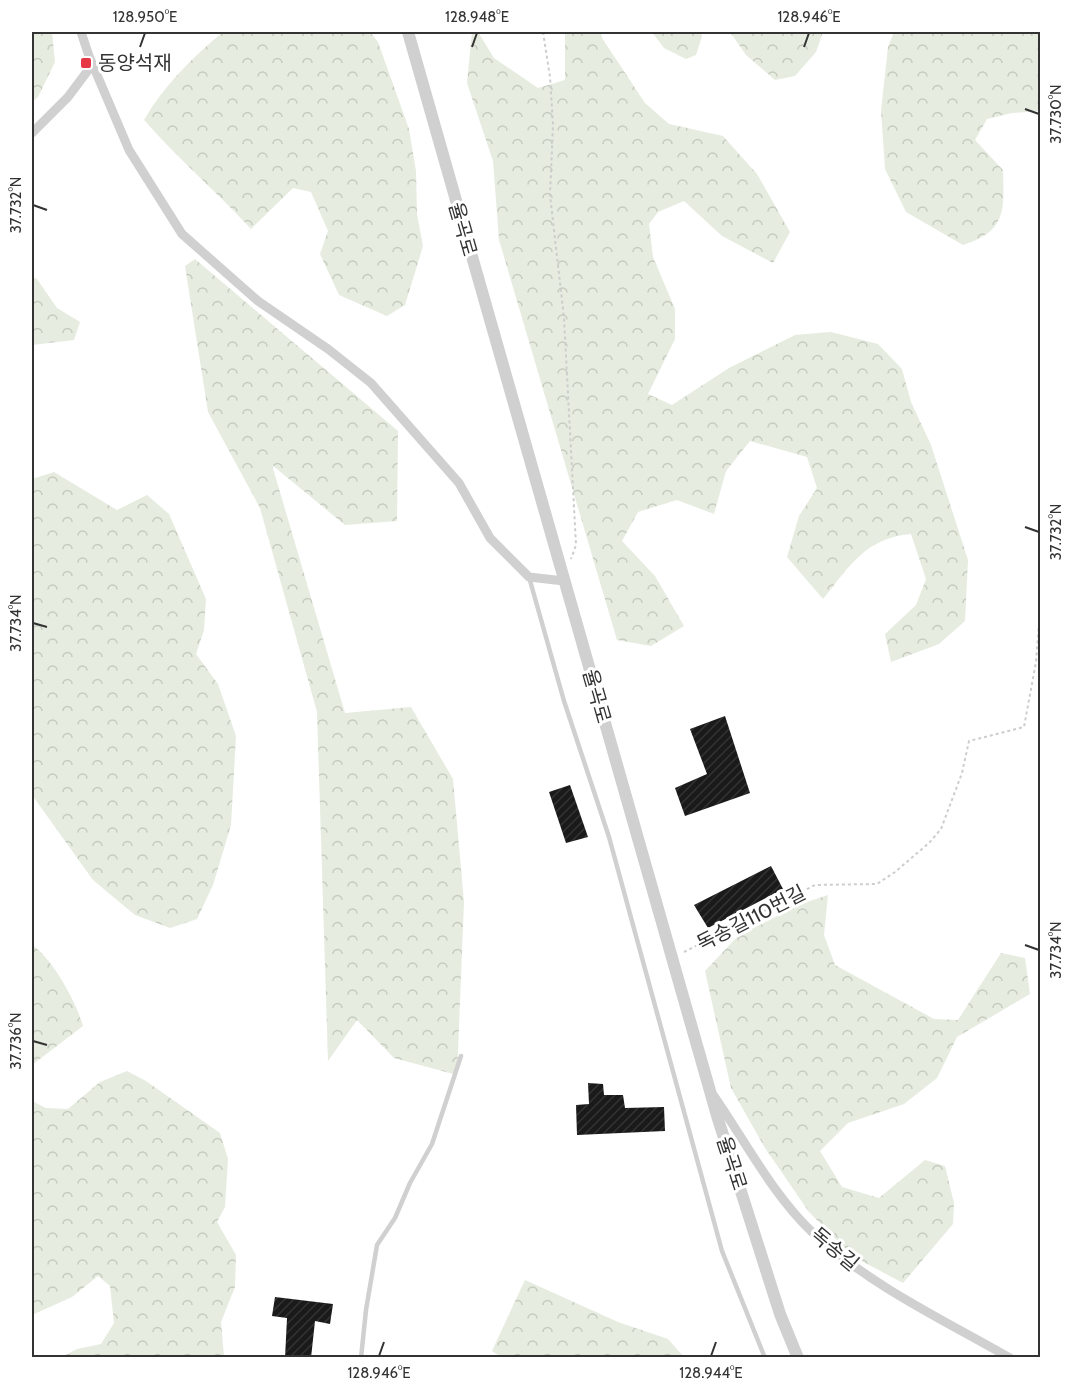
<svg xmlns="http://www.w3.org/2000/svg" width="1072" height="1389" font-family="Cabin,'Noto Sans KR',sans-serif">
<defs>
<pattern id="forest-crowns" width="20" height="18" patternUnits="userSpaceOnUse" patternTransform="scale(1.5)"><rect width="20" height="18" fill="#e6ecdf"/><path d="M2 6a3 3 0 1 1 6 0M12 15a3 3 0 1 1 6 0" fill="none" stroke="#c6cbc0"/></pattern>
<pattern id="building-hatch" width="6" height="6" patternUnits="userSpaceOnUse" patternTransform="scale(1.5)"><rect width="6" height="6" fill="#1a1a1a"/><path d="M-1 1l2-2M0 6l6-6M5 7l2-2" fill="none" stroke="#333"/></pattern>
</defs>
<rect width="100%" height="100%" fill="#fff"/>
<g fill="url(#forest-crowns)">
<path d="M32 32H52L55 62 38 97 32 102Z"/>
<path d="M223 32H370L378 42 409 129 416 171 417 214 423 246 405 305 387 316 339 295 320 254 328 231 311 192 293 188 251 229C217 192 178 159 144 120 164 85 192 58 223 32Z"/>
<path d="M472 32H478L494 58 538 88 565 80V32H601L602 38 645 103 669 124 723 136 757 174 790 232 773 263 722 236 684 201 658 212 649 224 653 257 675 309V339L648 394 672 405 729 368 795 335 831 332 878 344 902 369 911 402 931 445 968 560 965 621 939 644 891 662 885 634 916 605 926 579 911 534C865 538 850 566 823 599L787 557 799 516 817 488 807 457 750 441 726 471 714 514 677 500 638 512 622 541 655 576 684 626 651 646 617 640 499 240 493 161 467 83Z"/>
<path d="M652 32H699L702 36 696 55 686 59 664 48Z"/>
<path d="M730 32H823L816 52 795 76 775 80 746 55Z"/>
<path d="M894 32H1040V111L1012 113 987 119 975 140 1003 170C1004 210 1007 231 963 245L906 212 885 169 881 111 888 47Z"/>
<path d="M195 259 398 431 397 521 345 525 272 465 345 713 411 707 453 779 464 902 457 1075 394 1058 357 1020 328 1061 317 712 260 508 208 412 185 266Z"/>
<path d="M32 277 37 279 57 308 80 322 74 340 32 345Z"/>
<path d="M54 472 117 510 147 495 169 514 206 599 204 630 196 654 218 684 236 736 231 825 213 885 197 919 170 928 135 915 93 880 32 795V479Z"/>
<path d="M828 895 824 935 835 965 934 1019 958 1020 1001 953 1025 958 1030 994 957 1037 937 1078 904 1104 848 1123 820 1151 842 1187 879 1198 925 1160 945 1166 954 1203 953 1224 903 1283 854 1257 809 1212 765 1148 731 1088 705 971 738 936 801 904Z"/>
<path d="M32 945C53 959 76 1002 83 1026L32 1065Z"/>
<path d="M127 1071 146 1081 220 1133 228 1159 225 1207 217 1222 236 1255 235 1287 221 1322 224 1357H62L77 1349 101 1344 114 1323 110 1286 98 1276 72 1297 32 1315V1101L46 1108 68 1109 100 1082Z"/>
<path d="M525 1280 618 1322 668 1339 684 1357H501L492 1351Z"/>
</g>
<g fill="url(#building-hatch)">
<path d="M725 716 750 793 685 816 675 788 707 774 690 729Z"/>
<path d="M570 785 588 837 566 843 549 792Z"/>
<path d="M771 866 783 889 708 928 694 905Z"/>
<path d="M588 1083 603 1084 604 1095H623L625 1108 664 1107 665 1131 577 1135 576 1105 589 1104Z"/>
<path d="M275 1297 333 1304 330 1324 315 1321 311 1358H285L287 1318 272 1316Z"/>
</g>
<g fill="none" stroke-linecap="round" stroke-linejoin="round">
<g stroke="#cdcdcd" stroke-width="2" stroke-dasharray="3 3" stroke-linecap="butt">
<path d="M543 32 550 77 553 125 550 195 564 318 576 545 571 559"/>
<path d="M684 952 815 885 877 884 895 872 929 843 941 829 962 773 969 741 1024 727 1036 662 1040 611"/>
</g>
<g stroke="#d0d0d0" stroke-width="4.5">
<path d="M529 577 564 701 609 837 722 1251 765 1358"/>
<path d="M361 1358 366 1310 377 1245 395 1218 410 1183 432 1144 461 1056"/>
</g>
<g stroke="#d0d0d0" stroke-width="9">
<path d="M81 32 89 56 129 150 182 234 258 301 328 349 371 383 459 483 490 538 529 577 564 581"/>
<path d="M32 133 68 97 92 65"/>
<path d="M714 1096C745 1141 773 1195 813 1233 871 1286 942 1319 1010 1358"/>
</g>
<path stroke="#d0d0d0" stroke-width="12" d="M408 32 718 1119 780 1314 798 1358"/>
</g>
<path fill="none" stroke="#333" stroke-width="2" d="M140 47 145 33M472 47 477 33M804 47 809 33M1025 109 1039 114M33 205 47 210M1025 527 1039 532M33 623 47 627M1025 945 1039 950M33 1041 47 1045M379 1356 384 1342M711 1356 716 1342"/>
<rect fill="#e63946" stroke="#fff" stroke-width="2" x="80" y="57" width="12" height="12" rx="3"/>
<g text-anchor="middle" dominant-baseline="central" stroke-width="6" stroke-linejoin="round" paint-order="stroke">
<g font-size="20" fill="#333" stroke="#fff" text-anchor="start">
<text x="98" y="63">동양석재</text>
</g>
<g font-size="20" fill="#333" stroke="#fff">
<text transform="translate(463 229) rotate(74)">율곡로</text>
<text transform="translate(597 696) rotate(74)">율곡로</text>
<text transform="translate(751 918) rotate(-27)">독송길110번길</text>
<text transform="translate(732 1163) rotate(72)">율곡로</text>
<text transform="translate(835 1249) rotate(40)">독송길</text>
</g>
</g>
<rect width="1072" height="1389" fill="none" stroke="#ffffff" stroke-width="66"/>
<rect x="33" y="33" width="1006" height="1323" fill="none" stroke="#333" stroke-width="2"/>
<g font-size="15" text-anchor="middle" fill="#333">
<text x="145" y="22">128.950°E</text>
<text x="477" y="22">128.948°E</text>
<text x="809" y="22">128.946°E</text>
<text transform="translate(1056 114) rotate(-90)" y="5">37.730°N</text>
<text transform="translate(16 205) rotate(-90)" y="5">37.732°N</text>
<text transform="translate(1056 532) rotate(-90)" y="5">37.732°N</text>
<text transform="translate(16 623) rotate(-90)" y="5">37.734°N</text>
<text transform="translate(1056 950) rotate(-90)" y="5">37.734°N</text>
<text transform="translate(16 1041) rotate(-90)" y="5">37.736°N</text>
<text x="379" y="1378">128.946°E</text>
<text x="711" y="1378">128.944°E</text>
</g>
</svg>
